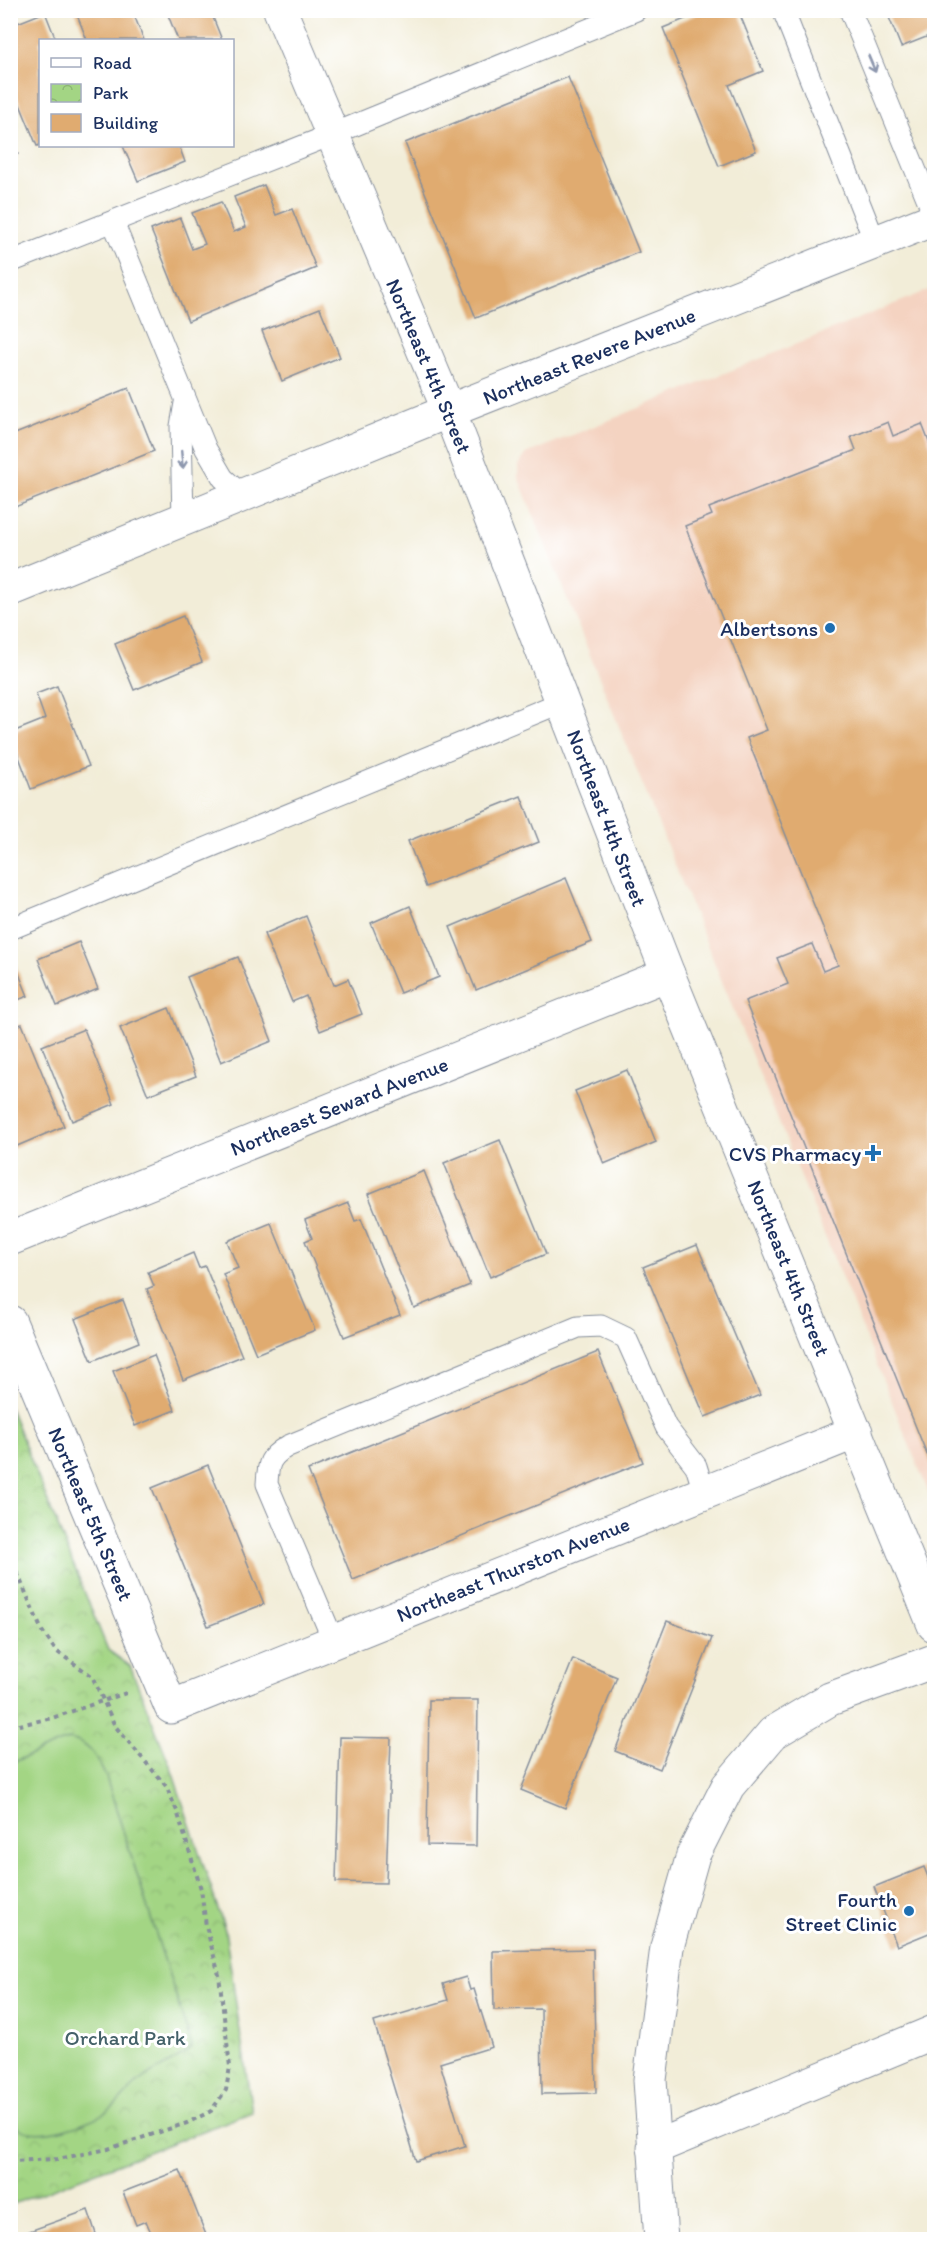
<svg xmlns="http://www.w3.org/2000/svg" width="945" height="2250" font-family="Itim,sans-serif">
<defs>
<pattern id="park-crowns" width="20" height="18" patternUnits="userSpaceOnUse" patternTransform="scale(1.5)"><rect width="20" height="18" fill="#a3d584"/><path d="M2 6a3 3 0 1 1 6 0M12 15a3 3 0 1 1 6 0" fill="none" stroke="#8cb774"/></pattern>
</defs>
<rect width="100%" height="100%" fill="#fff"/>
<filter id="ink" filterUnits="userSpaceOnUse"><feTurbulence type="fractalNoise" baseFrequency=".0167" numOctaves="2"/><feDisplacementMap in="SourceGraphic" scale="12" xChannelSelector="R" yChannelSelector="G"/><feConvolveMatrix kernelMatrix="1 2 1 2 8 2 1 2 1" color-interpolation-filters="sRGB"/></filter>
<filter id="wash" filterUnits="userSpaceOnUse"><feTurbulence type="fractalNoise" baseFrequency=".008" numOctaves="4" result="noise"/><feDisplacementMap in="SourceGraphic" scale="24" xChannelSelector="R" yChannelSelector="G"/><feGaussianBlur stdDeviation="1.35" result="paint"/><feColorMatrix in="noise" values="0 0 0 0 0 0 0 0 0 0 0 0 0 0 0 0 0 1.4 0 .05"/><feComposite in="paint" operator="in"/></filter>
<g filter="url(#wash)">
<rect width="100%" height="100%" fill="#f2edd8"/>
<path fill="#f4d3c1" d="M934 288V1506L518 477V465L526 454Z"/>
<path fill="url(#park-crowns)" stroke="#5f8271" stroke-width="1.5" d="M10 1408 108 1650 130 1666 171 1768 225 1930 252 2112 11 2205Z"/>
<path fill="#a3d584" stroke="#5f8271" stroke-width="1.5" d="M69 1739C91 1743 97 1759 106 1777L192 2047C179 2061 158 2068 142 2079 131 2087 122 2099 112 2108 93 2123 37 2142 17 2127L11 2112V1763Z"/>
<g id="blocks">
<g fill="#e0ab70">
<path d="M75 10H132L144 40H87Z"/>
<path d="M166 10H210L222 40H178Z"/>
<path d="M707 10H738L763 71 729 85 756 151 719 166 663 28Z"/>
<path d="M886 10H934V34L901 47Z"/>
<path d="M45 12 56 40H40V145L37 146 10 80V26Z"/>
<path d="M568 77 639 252 476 318 405 143Z"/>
<path d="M10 135 18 154 10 157Z"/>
<path d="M123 146H179L185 162 138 181Z"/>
<path d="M264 185 276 215 292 209 316 268 188 321 151 230 180 218 192 249 205 244 192 213 221 202 234 232 246 227 234 197Z"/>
<path d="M320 308 340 357 282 381 262 331Z"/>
<path d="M129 388 154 451 10 509V436Z"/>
<path d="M888 422 893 436 922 424 934 455V1472L745 1001 788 984 777 958 812 944 823 971 838 965 747 738 767 730 685 526 712 515 709 508 856 450 851 437Z"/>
<path d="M183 616 202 662 134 690 115 644Z"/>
<path d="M57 686 89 766 31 789 10 733 45 719 36 694Z"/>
<path d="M521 796 539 842 426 887 408 841Z"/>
<path d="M566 878 592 942 476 990 450 927Z"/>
<path d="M410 906 439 977 400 993 371 923Z"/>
<path d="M306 916 334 985 348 979 362 1014 320 1031 306 996 292 1002 264 934Z"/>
<path d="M79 942 98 989 57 1006 38 959Z"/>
<path d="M238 957 272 1041 221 1062 187 977Z"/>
<path d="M10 959H13L28 996 10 1003Z"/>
<path d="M169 1008 196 1076 148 1095 120 1028Z"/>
<path d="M22 1024 64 1126 10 1149V1028Z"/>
<path d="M84 1029 114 1104 72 1121 42 1046Z"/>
<path d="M627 1070 656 1142 604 1164 575 1091Z"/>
<path d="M500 1140 546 1254 490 1277 444 1163Z"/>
<path d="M424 1171 470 1285 414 1308 368 1194Z"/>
<path d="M348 1203 355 1221 361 1219 400 1315 344 1337 305 1241 312 1238 305 1220Z"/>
<path d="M271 1223 315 1330 256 1354 223 1274 238 1268 227 1241Z"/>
<path d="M697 1245 760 1395 705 1417 643 1267Z"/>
<path d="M193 1253 199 1268 205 1266 242 1356 183 1380 147 1289 154 1286 148 1272Z"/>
<path d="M123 1300 139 1342 92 1361 75 1319Z"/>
<path d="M598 1352 643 1462 353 1580 308 1470Z"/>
<path d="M154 1355 175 1410 135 1426 113 1371Z"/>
<path d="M208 1465 264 1604 208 1626 152 1488Z"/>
<path d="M667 1621 712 1638 660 1769 615 1751Z"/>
<path d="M573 1659 617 1677 565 1808 521 1790Z"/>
<path d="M429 1700H478L476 1846 427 1845Z"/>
<path d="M340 1737 391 1738 386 1883 336 1882Z"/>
<path d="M924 1867 934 1892V1931L897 1946 874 1887Z"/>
<path d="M593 1949 596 2093 542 2094 541 2009 494 2010 493 1951Z"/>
<path d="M466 1977 470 1990 474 1989 492 2047 440 2063 465 2146 416 2161 374 2022 448 2000 443 1984Z"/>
<path d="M180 2170 208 2240H154L146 2221 136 2225 123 2192Z"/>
<path d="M88 2210 98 2240H10V2238Z"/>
</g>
</g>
</g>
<g filter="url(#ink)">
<use href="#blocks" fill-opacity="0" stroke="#868e9b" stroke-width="1.5"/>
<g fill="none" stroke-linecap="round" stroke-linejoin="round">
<defs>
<g id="service">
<path d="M783 10 875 242"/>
<path d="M850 10 934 215"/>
<path d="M113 222 206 449 223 478 243 496"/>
<path d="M10 262 331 135 636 10"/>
<path d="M183 520 181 426 185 403"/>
<path d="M10 929 562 702"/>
<path d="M334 1642 267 1484C268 1463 269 1457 288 1446L578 1327 601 1326 626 1338 666 1427 696 1466 704 1492"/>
</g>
<g id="minor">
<path d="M280 10 449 411"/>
<path d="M10 1239 668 974"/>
<path d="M10 1322 171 1707 856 1432"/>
<path d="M654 2148 934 2032"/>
</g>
<g id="tertiary">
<path d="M449 411 668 974 934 1625"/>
<path d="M10 590 449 411 934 219"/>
<path d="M661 2240 650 2080 667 1947 693 1855 728 1786 773 1733 830 1699 934 1661"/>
</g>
</defs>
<use href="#service" stroke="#868e9b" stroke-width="23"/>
<use href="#minor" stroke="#868e9b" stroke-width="35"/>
<use href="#tertiary" stroke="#868e9b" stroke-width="35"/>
<g stroke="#868e9b" stroke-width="4" stroke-dasharray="4.5 4.5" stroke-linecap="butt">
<path d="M10 1556 42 1631 56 1651 92 1676 115 1726 166 1786 177 1811 201 1889 206 1926 219 1975 230 2067 226 2090 211 2111 187 2123 108 2149 58 2159 10 2161"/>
<path d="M10 1727 52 1718 129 1692"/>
</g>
<use href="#service" stroke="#fff" stroke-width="21"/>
<use href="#minor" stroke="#fff" stroke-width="33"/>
<use href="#tertiary" stroke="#fff" stroke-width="33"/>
</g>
<defs><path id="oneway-shaft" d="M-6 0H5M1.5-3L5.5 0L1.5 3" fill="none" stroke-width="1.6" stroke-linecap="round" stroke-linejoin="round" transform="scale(1.5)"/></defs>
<g stroke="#8d97ae">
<use href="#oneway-shaft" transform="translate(872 64) rotate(67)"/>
<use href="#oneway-shaft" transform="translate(182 460) rotate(85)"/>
</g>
</g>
<g fill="#1f6fb2" stroke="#fff" stroke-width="2">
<circle cx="830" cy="628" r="6"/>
<path d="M870 1144h6v6h6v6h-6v6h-6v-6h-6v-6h6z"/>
<circle cx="909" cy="1911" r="6"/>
</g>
<g text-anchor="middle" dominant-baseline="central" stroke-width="6" stroke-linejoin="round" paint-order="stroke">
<g font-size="21" fill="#1b2f5e" stroke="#fff">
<text transform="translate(589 356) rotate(-22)">Northeast Revere Avenue</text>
<text transform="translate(429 366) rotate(67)">Northeast 4th Street</text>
<text transform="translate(607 818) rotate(69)">Northeast 4th Street</text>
<text transform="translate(339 1106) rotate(-22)">Northeast Seward Avenue</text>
<text transform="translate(789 1268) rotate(68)">Northeast 4th Street</text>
<text transform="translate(91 1514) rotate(67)">Northeast 5th Street</text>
<text transform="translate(513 1569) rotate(-22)">Northeast Thurston Avenue</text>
</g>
<g font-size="21" fill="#1b2f5e" stroke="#fff" text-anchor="end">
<text x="818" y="628">Albertsons</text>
<text x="861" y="1153">CVS Pharmacy</text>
<text x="897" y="1899">Fourth<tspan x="897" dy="24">Street Clinic</tspan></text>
</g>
<g font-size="21" fill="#446169" stroke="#fff">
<text x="125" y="2037">Orchard Park</text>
</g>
</g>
<rect width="945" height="2250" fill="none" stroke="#fff" stroke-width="36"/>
<rect x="39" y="39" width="195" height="108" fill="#ffffff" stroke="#a4acbf" stroke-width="1.5"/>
<rect x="51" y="58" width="30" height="9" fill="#ffffff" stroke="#a4acbf" stroke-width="1.5"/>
<text x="93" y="69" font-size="18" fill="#1b2f5e">Road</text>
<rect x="51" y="84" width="30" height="18" fill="url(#park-crowns)" stroke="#a4acbf" stroke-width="1.5"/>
<text x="93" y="99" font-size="18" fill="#1b2f5e">Park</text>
<rect x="51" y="114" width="30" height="18" fill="#e0ab70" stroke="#a4acbf" stroke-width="1.5"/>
<text x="93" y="129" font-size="18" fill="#1b2f5e">Building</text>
</svg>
